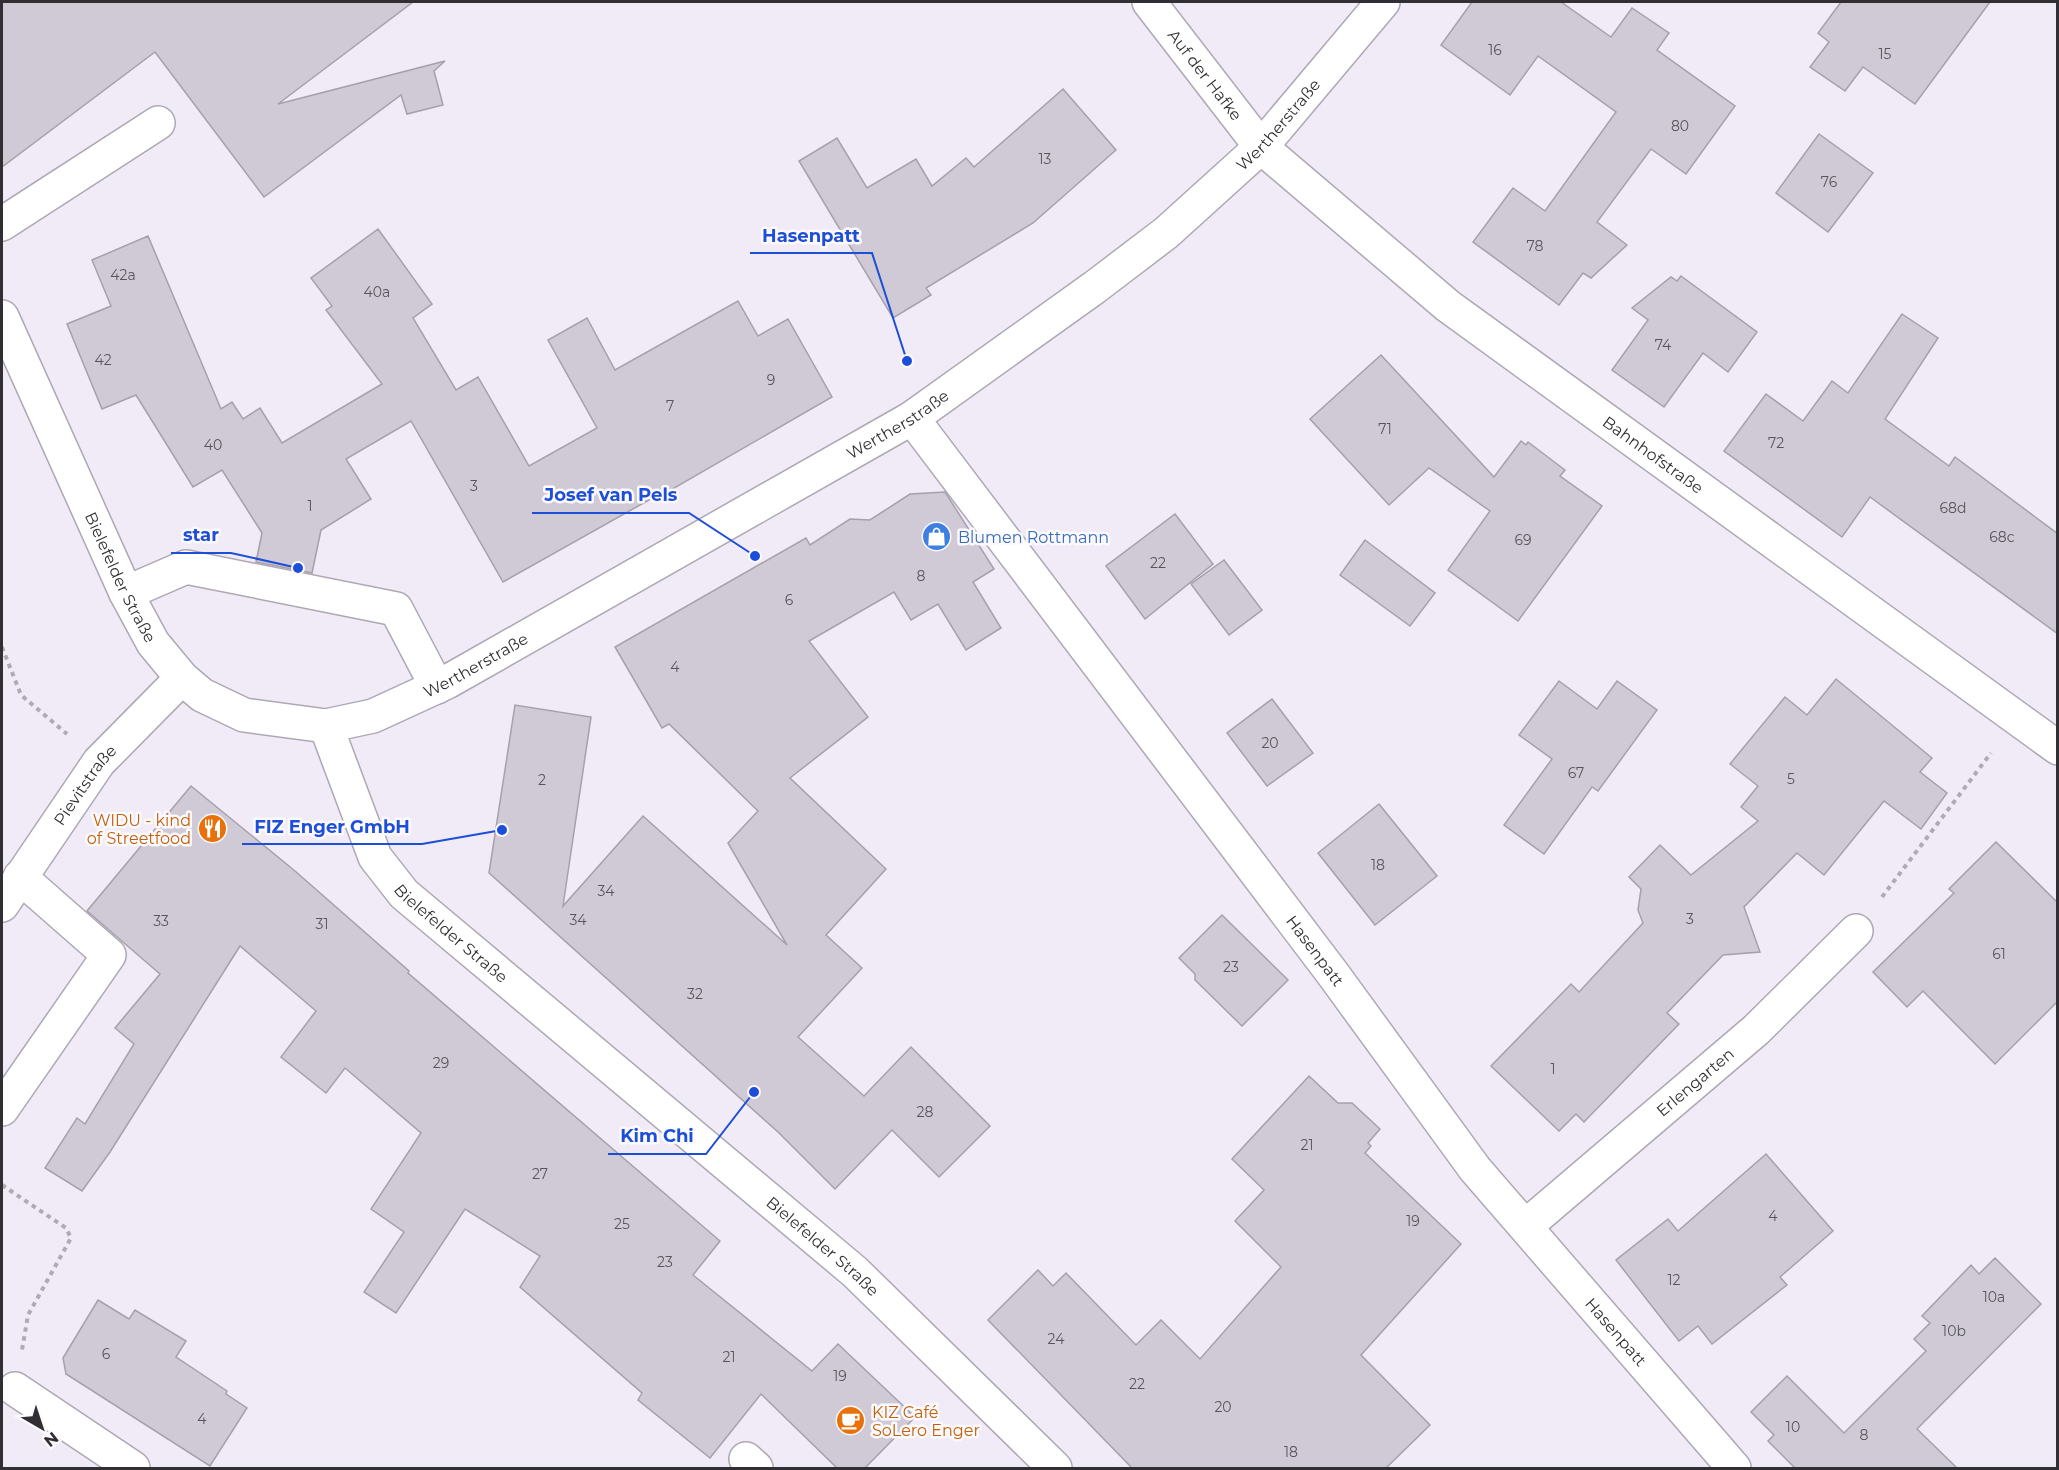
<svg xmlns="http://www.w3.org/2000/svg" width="2059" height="1470" font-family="Montserrat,sans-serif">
<rect width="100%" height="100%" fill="#f0ebf7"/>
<g fill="#cfcad5" stroke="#a5a0ab" stroke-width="1.5">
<path d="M2 2H413L278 104 445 61 434 71 443 105 407 114 401 95 264 197 155 52 2 167Z"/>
<path d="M1472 2H1561L1611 37 1632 8 1669 33 1657 50 1735 106 1686 174 1651 149 1597 222 1627 245 1591 278 1583 273 1559 305 1473 242 1513 188 1545 211 1616 112 1538 56 1510 95 1441 45Z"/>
<path d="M1841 2H1990L1915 104 1863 67 1845 91 1810 67 1829 42 1818 33Z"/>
<path d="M1063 89 1116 150 1033 223 926 288 931 295 893 318 799 161 837 138 867 188 916 159 932 186 966 158 974 167Z"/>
<path d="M1819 134 1873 173 1828 232 1776 193Z"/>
<path d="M378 229 432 304 413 318 456 390 478 377 529 466 597 428 548 340 587 318 615 370 738 301 758 336 788 319 832 397 657 498 656 496 503 582 411 421 346 459 371 499 321 530 312 573 256 562 262 533 222 470 193 487 136 395 102 409 67 324 111 306 92 260 148 236 221 409 232 402 243 419 260 408 282 443 382 384 326 310 332 306 311 278Z"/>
<path d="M1681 276 1757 332 1728 372 1703 353 1664 407 1612 370 1648 320 1632 308 1671 277 1677 281Z"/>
<path d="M1902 314 1938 338 1885 419 1949 466 1955 457 2058 534V634L1870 497 1842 537 1724 451 1766 394 1803 421 1832 381 1848 393Z"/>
<path d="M1381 355 1494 477 1521 441 1526 445 1528 442 1565 470 1560 476 1602 506 1518 621 1448 570 1490 511 1429 468 1389 505 1310 419Z"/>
<path d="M945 492 994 569 973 582 1001 628 966 650 938 604 911 620 894 592 809 641 868 717 790 778 886 869 826 935 862 968 798 1037 864 1096 911 1047 990 1126 939 1177 892 1130 835 1189 778 1132 489 873 515 705 591 717 563 906 643 816 787 945 728 843 758 811 669 724 662 728 615 647 806 538 810 545 850 519 870 520 910 494Z"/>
<path d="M1175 514 1213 564 1145 619 1106 566Z"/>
<path d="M1365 540 1435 593 1410 626 1340 575Z"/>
<path d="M1224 560 1262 610 1229 635 1191 584Z"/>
<path d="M1836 679 1932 758 1920 772 1947 793 1921 829 1884 801 1824 875 1797 853 1744 907 1760 952 1723 955 1667 1013 1679 1024 1584 1122 1576 1114 1559 1131 1491 1066 1571 984 1579 992 1643 923 1638 910 1641 889 1629 877 1660 845 1691 875 1758 821 1741 807 1758 786 1730 764 1785 697 1807 715Z"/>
<path d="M1559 681 1597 709 1617 681 1657 710 1598 791 1592 787 1544 854 1504 825 1552 759 1519 735Z"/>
<path d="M1272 699 1313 753 1267 786 1227 733Z"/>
<path d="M191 786 295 871 409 971 408 973 720 1241 693 1275 812 1371 838 1344 915 1417 865 1468H837L761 1394 710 1458 638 1400 642 1393 520 1287 540 1256 465 1209 396 1313 364 1292 404 1232 371 1209 421 1133 345 1068 326 1093 281 1057 316 1011 240 946 110 1152 82 1191 45 1168 77 1118 85 1124 134 1044 115 1028 160 974 87 911Z"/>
<path d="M1379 804 1437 876 1375 925 1318 853Z"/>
<path d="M1996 842 2058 903V1001L1995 1064 1923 991 1907 1007 1873 972 1954 893 1949 889Z"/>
<path d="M1222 915 1288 980 1242 1026 1195 980V974L1179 958Z"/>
<path d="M1309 1076 1338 1103H1352L1380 1129 1368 1143 1371 1146 1365 1153 1461 1244 1361 1355 1430 1425 1386 1468H1132L988 1320 1038 1270 1053 1286 1066 1273 1136 1345 1161 1320 1200 1359 1281 1267 1235 1221 1264 1190 1232 1159Z"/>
<path d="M1766 1154 1833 1231 1780 1277 1787 1285 1712 1344 1698 1326 1679 1341 1616 1260 1668 1219 1678 1231Z"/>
<path d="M1995 1258 2041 1304 1917 1429 1957 1468H1795L1768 1441 1774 1435 1751 1412 1787 1376 1844 1433 1926 1351 1914 1339 1930 1323 1922 1316 1971 1265 1979 1274Z"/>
<path d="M98 1300 129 1319 135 1310 186 1341 176 1357 227 1391 226 1394 247 1408 210 1466 66 1374 63 1358Z"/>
</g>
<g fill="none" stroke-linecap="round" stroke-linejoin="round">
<defs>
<g id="minor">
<path id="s1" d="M1149 2 1261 147 1448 306 2058 748"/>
<path d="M2 224 158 123"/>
<path id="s2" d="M912 418 1333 974 1475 1169 1734 1468"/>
<path d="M126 593 186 567 396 609 437 687"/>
<path id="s3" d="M326 726 375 857 404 894 855 1272 1055 1468"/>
<path id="s4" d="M2 905 99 762 182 678"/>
<path d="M2 1109 109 955 20 877"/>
<path id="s5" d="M1526 1226 1756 1030 1856 931"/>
<path d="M15 1389 133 1468"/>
<path d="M746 1459 756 1468"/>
</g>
<g id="major">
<path id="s6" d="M2 317 126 593 153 643 182 678 202 695 244 715 326 726 373 716 447 682 912 418 1095 287 1166 233 1261 147 1383 2"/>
</g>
</defs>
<use href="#minor" stroke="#ada8b3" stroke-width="36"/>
<use href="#major" stroke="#ada8b3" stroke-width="36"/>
<g stroke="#afabb4" stroke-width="4" stroke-dasharray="4.5 4.5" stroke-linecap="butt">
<path d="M2 647 21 695 67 734"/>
<path d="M1882 897 1991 753"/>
<path d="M2 1185 66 1228 71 1238 28 1315 22 1350"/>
</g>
<use href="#minor" stroke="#fff" stroke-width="33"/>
<use href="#major" stroke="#fff" stroke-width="33"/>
</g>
<defs>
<symbol id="shop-disc" viewBox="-11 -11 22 22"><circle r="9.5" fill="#3f7fe0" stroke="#fcfafe"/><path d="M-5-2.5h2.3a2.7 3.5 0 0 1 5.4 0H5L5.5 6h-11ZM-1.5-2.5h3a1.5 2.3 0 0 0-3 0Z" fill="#fff"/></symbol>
<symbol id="restaurant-disc" viewBox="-11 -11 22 22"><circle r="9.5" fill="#e8710a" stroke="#fcfafe"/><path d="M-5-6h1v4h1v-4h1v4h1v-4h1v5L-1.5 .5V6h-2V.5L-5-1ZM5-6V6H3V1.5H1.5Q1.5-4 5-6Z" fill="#fff"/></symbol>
<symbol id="cafe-disc" viewBox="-11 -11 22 22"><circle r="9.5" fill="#e8710a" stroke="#fcfafe"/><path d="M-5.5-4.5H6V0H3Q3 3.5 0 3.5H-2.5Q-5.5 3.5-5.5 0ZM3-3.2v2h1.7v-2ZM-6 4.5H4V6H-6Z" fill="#fff"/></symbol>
</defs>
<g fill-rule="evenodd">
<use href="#shop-disc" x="920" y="520" width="33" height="33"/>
<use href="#restaurant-disc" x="196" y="812" width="33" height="33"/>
<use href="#cafe-disc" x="834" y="1404" width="33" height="33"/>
</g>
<g text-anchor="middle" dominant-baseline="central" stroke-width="5" stroke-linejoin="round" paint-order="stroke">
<g font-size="14" fill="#58565c">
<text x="1495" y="50">16</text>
<text x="1885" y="54">15</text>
<text x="1680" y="126">80</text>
<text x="1045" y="159">13</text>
<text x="1829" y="182">76</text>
<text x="1535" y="246">78</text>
<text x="123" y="275">42a</text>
<text x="377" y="292">40a</text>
<text x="1663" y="345">74</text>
<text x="103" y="360">42</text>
<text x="771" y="380">9</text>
<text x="670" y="406">7</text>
<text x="1385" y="429">71</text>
<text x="1776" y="443">72</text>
<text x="213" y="445">40</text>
<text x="474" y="486">3</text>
<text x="310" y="506">1</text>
<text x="1953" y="508">68d</text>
<text x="2002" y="537">68c</text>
<text x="1523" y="540">69</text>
<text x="1158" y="563">22</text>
<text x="921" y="576">8</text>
<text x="789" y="600">6</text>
<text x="675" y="667">4</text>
<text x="1270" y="743">20</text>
<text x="1576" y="773">67</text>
<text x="1791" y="779">5</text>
<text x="542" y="780">2</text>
<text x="1378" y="865">18</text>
<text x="606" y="891">34</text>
<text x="1690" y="919">3</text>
<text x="578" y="920">34</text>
<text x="161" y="921">33</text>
<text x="322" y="924">31</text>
<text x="1999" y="954">61</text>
<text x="1231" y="967">23</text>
<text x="695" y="994">32</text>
<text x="441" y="1063">29</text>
<text x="1553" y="1069">1</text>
<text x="925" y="1112">28</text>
<text x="1307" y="1145">21</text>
<text x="540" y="1174">27</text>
<text x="1773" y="1216">4</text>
<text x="1413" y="1221">19</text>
<text x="622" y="1224">25</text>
<text x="665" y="1262">23</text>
<text x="1674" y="1280">12</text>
<text x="1994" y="1297">10a</text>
<text x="1954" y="1331">10b</text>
<text x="1056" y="1339">24</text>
<text x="106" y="1354">6</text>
<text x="729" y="1357">21</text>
<text x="840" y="1376">19</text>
<text x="1137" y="1384">22</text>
<text x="1223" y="1407">20</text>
<text x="202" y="1419">4</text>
<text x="1793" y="1427">10</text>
<text x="1864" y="1435">8</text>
<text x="1291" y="1452">18</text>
</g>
<g font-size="16" fill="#312f33" stroke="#fcfafe">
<text stroke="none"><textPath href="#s1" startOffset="92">Auf der Hafke</textPath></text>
<text stroke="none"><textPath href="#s6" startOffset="1695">Wertherstraße</textPath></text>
<text stroke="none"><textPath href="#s6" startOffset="1209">Wertherstraße</textPath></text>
<text stroke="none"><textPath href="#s1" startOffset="682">Bahnhofstraße</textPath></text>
<text stroke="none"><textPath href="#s6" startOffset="286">Bielefelder Straße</textPath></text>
<text stroke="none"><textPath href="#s6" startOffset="723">Wertherstraße</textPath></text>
<text stroke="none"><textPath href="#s4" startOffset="146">Pievitstraße</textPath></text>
<text stroke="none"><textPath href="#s3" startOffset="248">Bielefelder Straße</textPath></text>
<text stroke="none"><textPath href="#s2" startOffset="668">Hasenpatt</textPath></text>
<text stroke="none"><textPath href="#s5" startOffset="222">Erlengarten</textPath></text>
<text stroke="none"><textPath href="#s3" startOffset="734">Bielefelder Straße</textPath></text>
<text stroke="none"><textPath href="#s2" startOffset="1154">Hasenpatt</textPath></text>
</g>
<g font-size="16" fill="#366cbe" stroke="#fcfafe" text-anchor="start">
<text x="958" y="537">Blumen Rottmann</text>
</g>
<g font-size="16" fill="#c56008" stroke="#fcfafe" text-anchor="end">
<text x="191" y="820">WIDU - kind<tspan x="191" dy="18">of Streetfood</tspan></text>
<text x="872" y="1412" text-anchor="start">KIZ Café<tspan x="872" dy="18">SoLero Enger</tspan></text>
</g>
</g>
<path fill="none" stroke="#1d4ed8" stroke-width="2" d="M907 361L872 253H750M755 556L689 513H532M298 568L231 553H171M502 830L422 844H242M754 1092L706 1154H608"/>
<g fill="#1d4ed8" stroke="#fcfafe" stroke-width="2">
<circle cx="907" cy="361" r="6"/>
<circle cx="755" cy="556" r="6"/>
<circle cx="298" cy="568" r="6"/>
<circle cx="502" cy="830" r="6"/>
<circle cx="754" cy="1092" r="6"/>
</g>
<g font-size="18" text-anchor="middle" font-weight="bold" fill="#1d4ed8" stroke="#fcfafe" stroke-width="5" stroke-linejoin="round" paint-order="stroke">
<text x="811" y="242">Hasenpatt</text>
<text x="611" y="501">Josef van Pels</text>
<text x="201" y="541">star</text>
<text x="332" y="833">FIZ Enger GmbH</text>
<text x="657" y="1142">Kim Chi</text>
</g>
<rect width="2059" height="1470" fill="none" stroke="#312f33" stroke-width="6"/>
<g transform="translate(42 1428) rotate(141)" stroke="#fcfafe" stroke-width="4.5" paint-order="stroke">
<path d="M0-4.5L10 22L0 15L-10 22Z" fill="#312f33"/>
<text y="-9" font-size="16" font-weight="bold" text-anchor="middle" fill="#312f33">N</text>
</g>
</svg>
